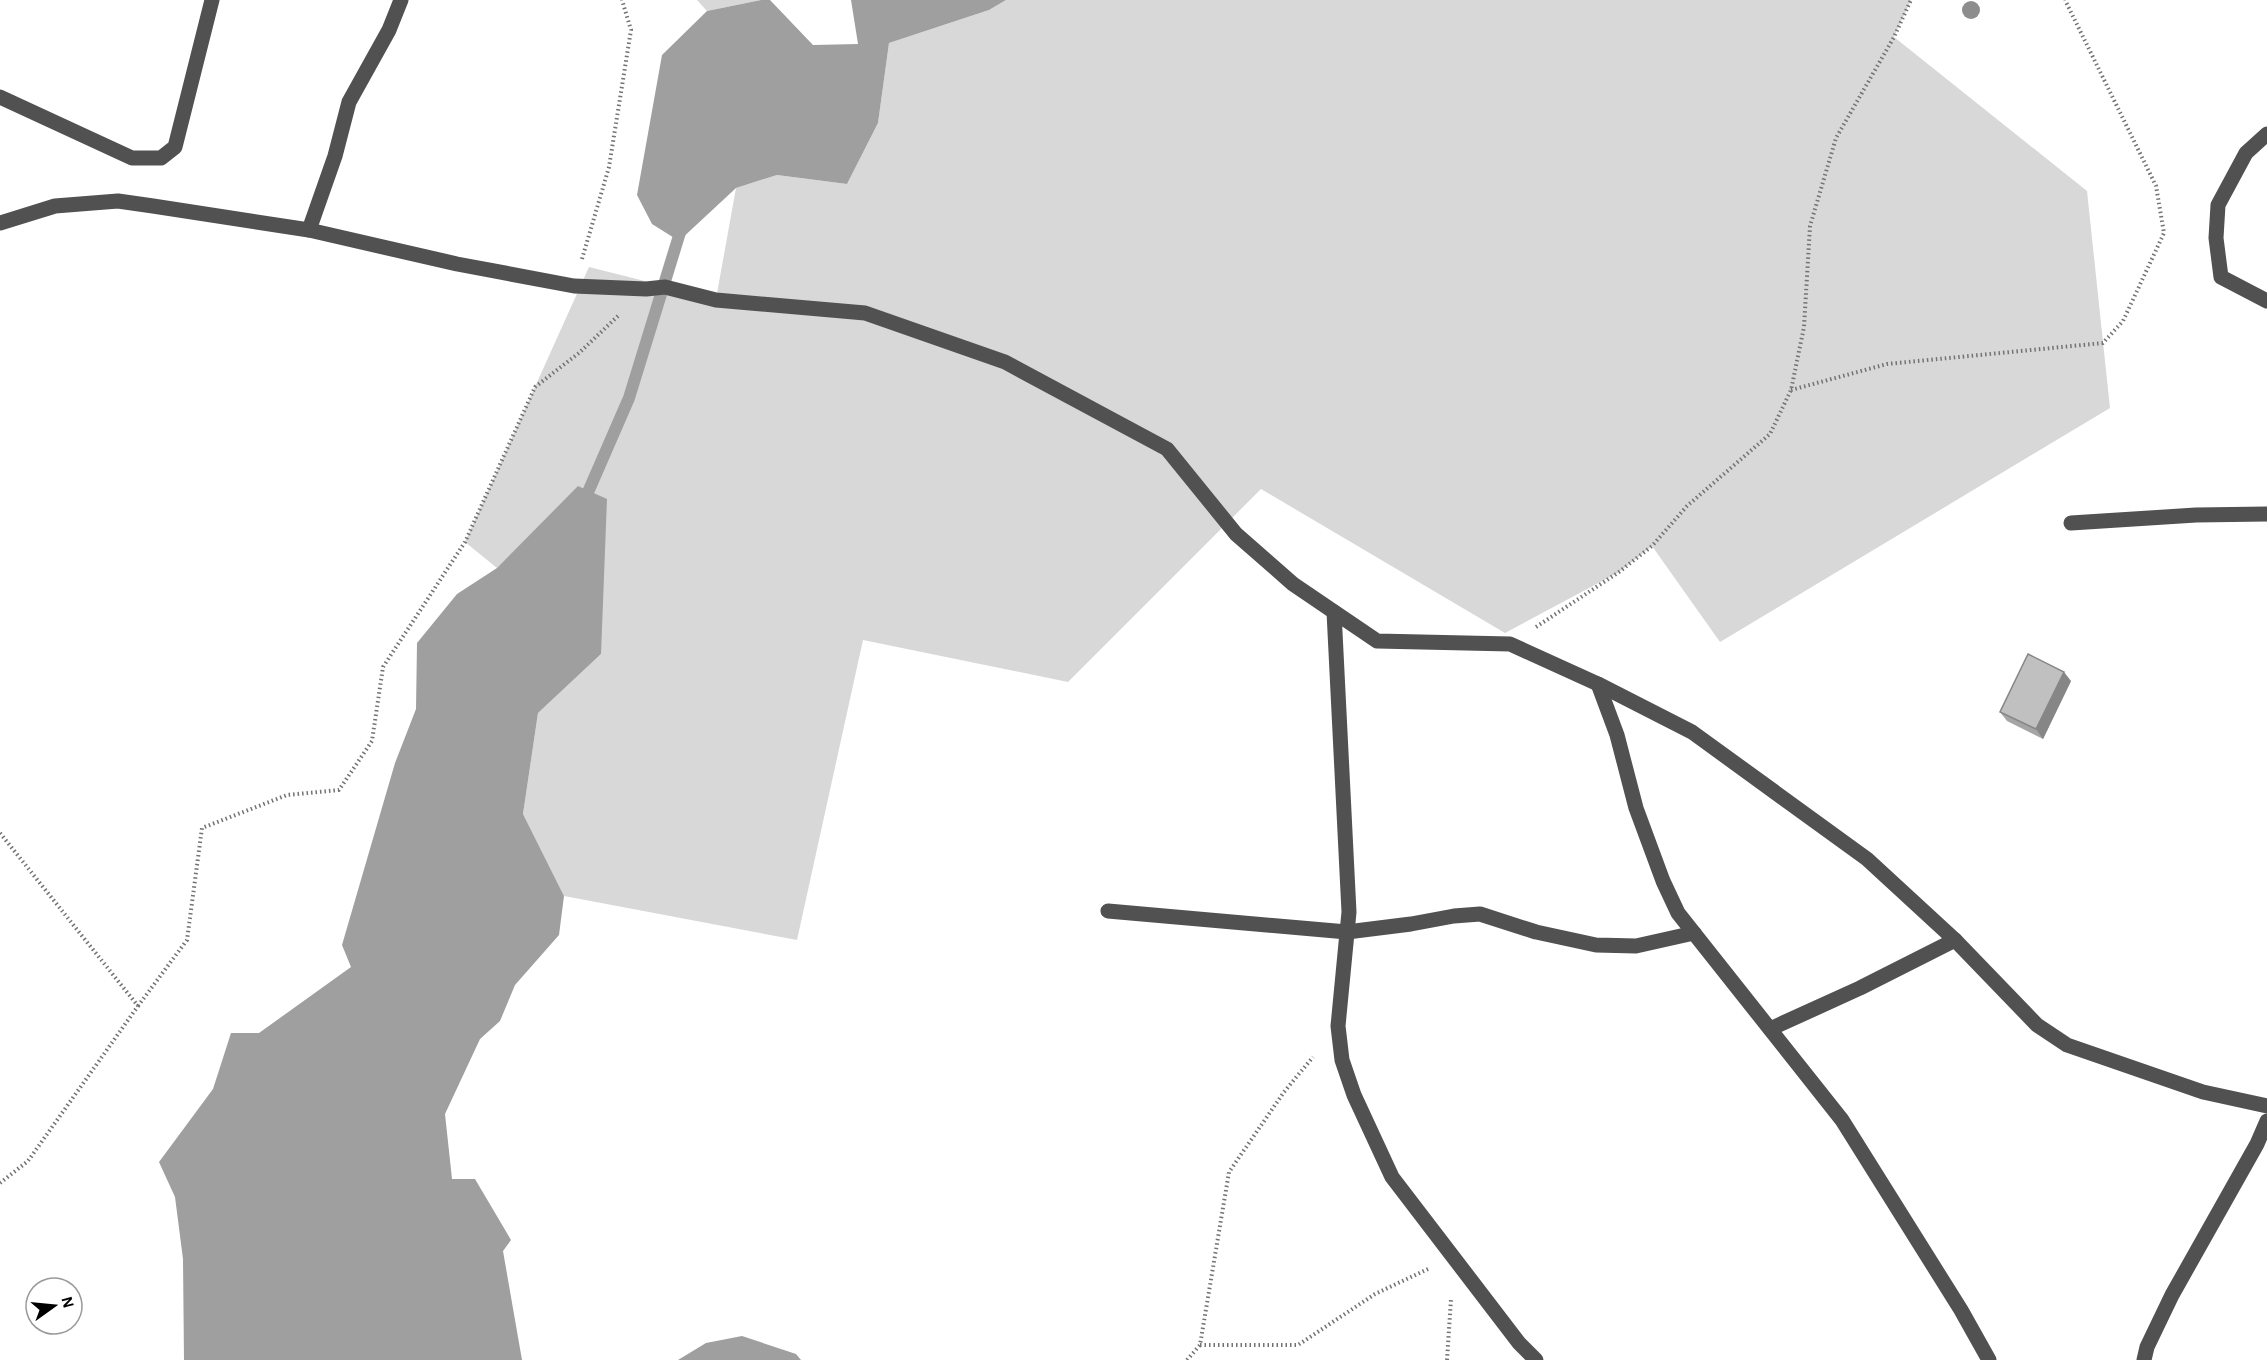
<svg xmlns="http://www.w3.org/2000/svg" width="2267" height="1360" font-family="'Alegreya Sans',sans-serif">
<rect width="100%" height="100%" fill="#fff"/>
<g fill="#d8d8d8">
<path d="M697 0H761L707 11Z"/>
<path d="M1006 0H1911L1894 37 2087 191 2110 408 1720 642 1652 546 1619 572 1505 633 1261 489 1068 682 863 640 797 940 564 896 523 814 538 713 601 654 578 487 497 568 465 542 589 267 716 299 736 188 777 175 847 184 878 123 889 43 989 10Z"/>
</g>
<g fill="#9f9f9f">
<path d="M761 0H770L813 45 858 44 851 0H1006L989 10 889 43 878 123 847 184 777 175 736 188 679 241 652 224 637 195 662 55 707 11Z"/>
<path d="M578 486 607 499 601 654 538 713 523 814 564 896 559 935 515 985 500 1021 480 1039 445 1114 452 1179H475L511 1240 503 1251 522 1360H184L183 1259 175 1197 159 1162 213 1089 231 1033H259L351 967 342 945 395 763 416 709 417 643 457 594 497 568Z"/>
<path d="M742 1336 796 1354 801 1360H678L706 1343Z"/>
</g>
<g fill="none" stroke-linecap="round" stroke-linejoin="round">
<path stroke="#9f9f9f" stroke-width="12" d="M582 506 629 398 682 226"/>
<g stroke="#737373" stroke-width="4" stroke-dasharray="1.5 3" stroke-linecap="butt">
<path d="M582 259 609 167 631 30 622 0"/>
<path d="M1791 390 1887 364 2103 343 2123 321 2164 233 2156 186 2065 0"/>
<path d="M1536 627 1619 572 1652 546 1687 506 1770 434 1791 390 1804 327 1810 226 1836 138 1894 37 1911 0"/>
<path d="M0 833 138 1006 28 1161 0 1183"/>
<path d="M138 1006 187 940 202 828 287 795 339 790 372 741 383 667 465 542 535 387 579 353 619 315"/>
<path d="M1200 1345H1298L1375 1294 1428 1269"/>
<path d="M1187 1360 1200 1345 1229 1172 1284 1092 1313 1057"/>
<path d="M1447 1360 1451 1299"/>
</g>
<g stroke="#515151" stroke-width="15">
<path d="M0 97 132 158H161L175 147 212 0"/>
<path d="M2267 134 2246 153 2218 205 2216 238 2221 277 2267 301"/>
<path d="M0 223 55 206 118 201 153 206 309 230 457 264 574 286 646 289 665 287 716 300 865 313 1005 362 1167 449 1236 534 1293 584 1377 641 1510 644 1598 684 1692 732 1867 859 1955 940 2037 1025 2067 1045 2203 1092 2267 1106"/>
<path d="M309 230 335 156 349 102 389 30 401 0"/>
<path d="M2071 523 2196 515 2267 514"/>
<path d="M1334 612 1349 912 1338 1026 1342 1060 1354 1095 1392 1177 1519 1343 1536 1360"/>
<path d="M1598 684 1617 735 1636 808 1663 881 1678 913 1842 1120 1961 1310 1989 1360"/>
<path d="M1108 911 1347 932 1411 924 1454 916 1480 914 1536 932 1596 945 1636 946 1694 933"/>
<path d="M1770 1029 1860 988 1955 940"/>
<path d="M2144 1360 2147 1347 2172 1295 2257 1144 2267 1121"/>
</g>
</g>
<circle fill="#8d8d8d" cx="1971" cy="10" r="9"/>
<path fill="#a5a5a5" d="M2071 681 2043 739 2007 721 2000 712Z"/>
<path fill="#868686" d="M2064 672 2071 681 2043 739 2036 729Z"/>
<path fill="#c0c0c0" stroke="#868686" stroke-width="1.5" d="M2028 654 2064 672 2036 729 2000 712Z"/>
<g transform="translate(54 1306) rotate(75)"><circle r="28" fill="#ffffff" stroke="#999999" stroke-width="1.5"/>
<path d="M0-4.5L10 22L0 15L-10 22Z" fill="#000000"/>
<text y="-9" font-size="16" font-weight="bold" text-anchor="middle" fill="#000000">N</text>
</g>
</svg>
